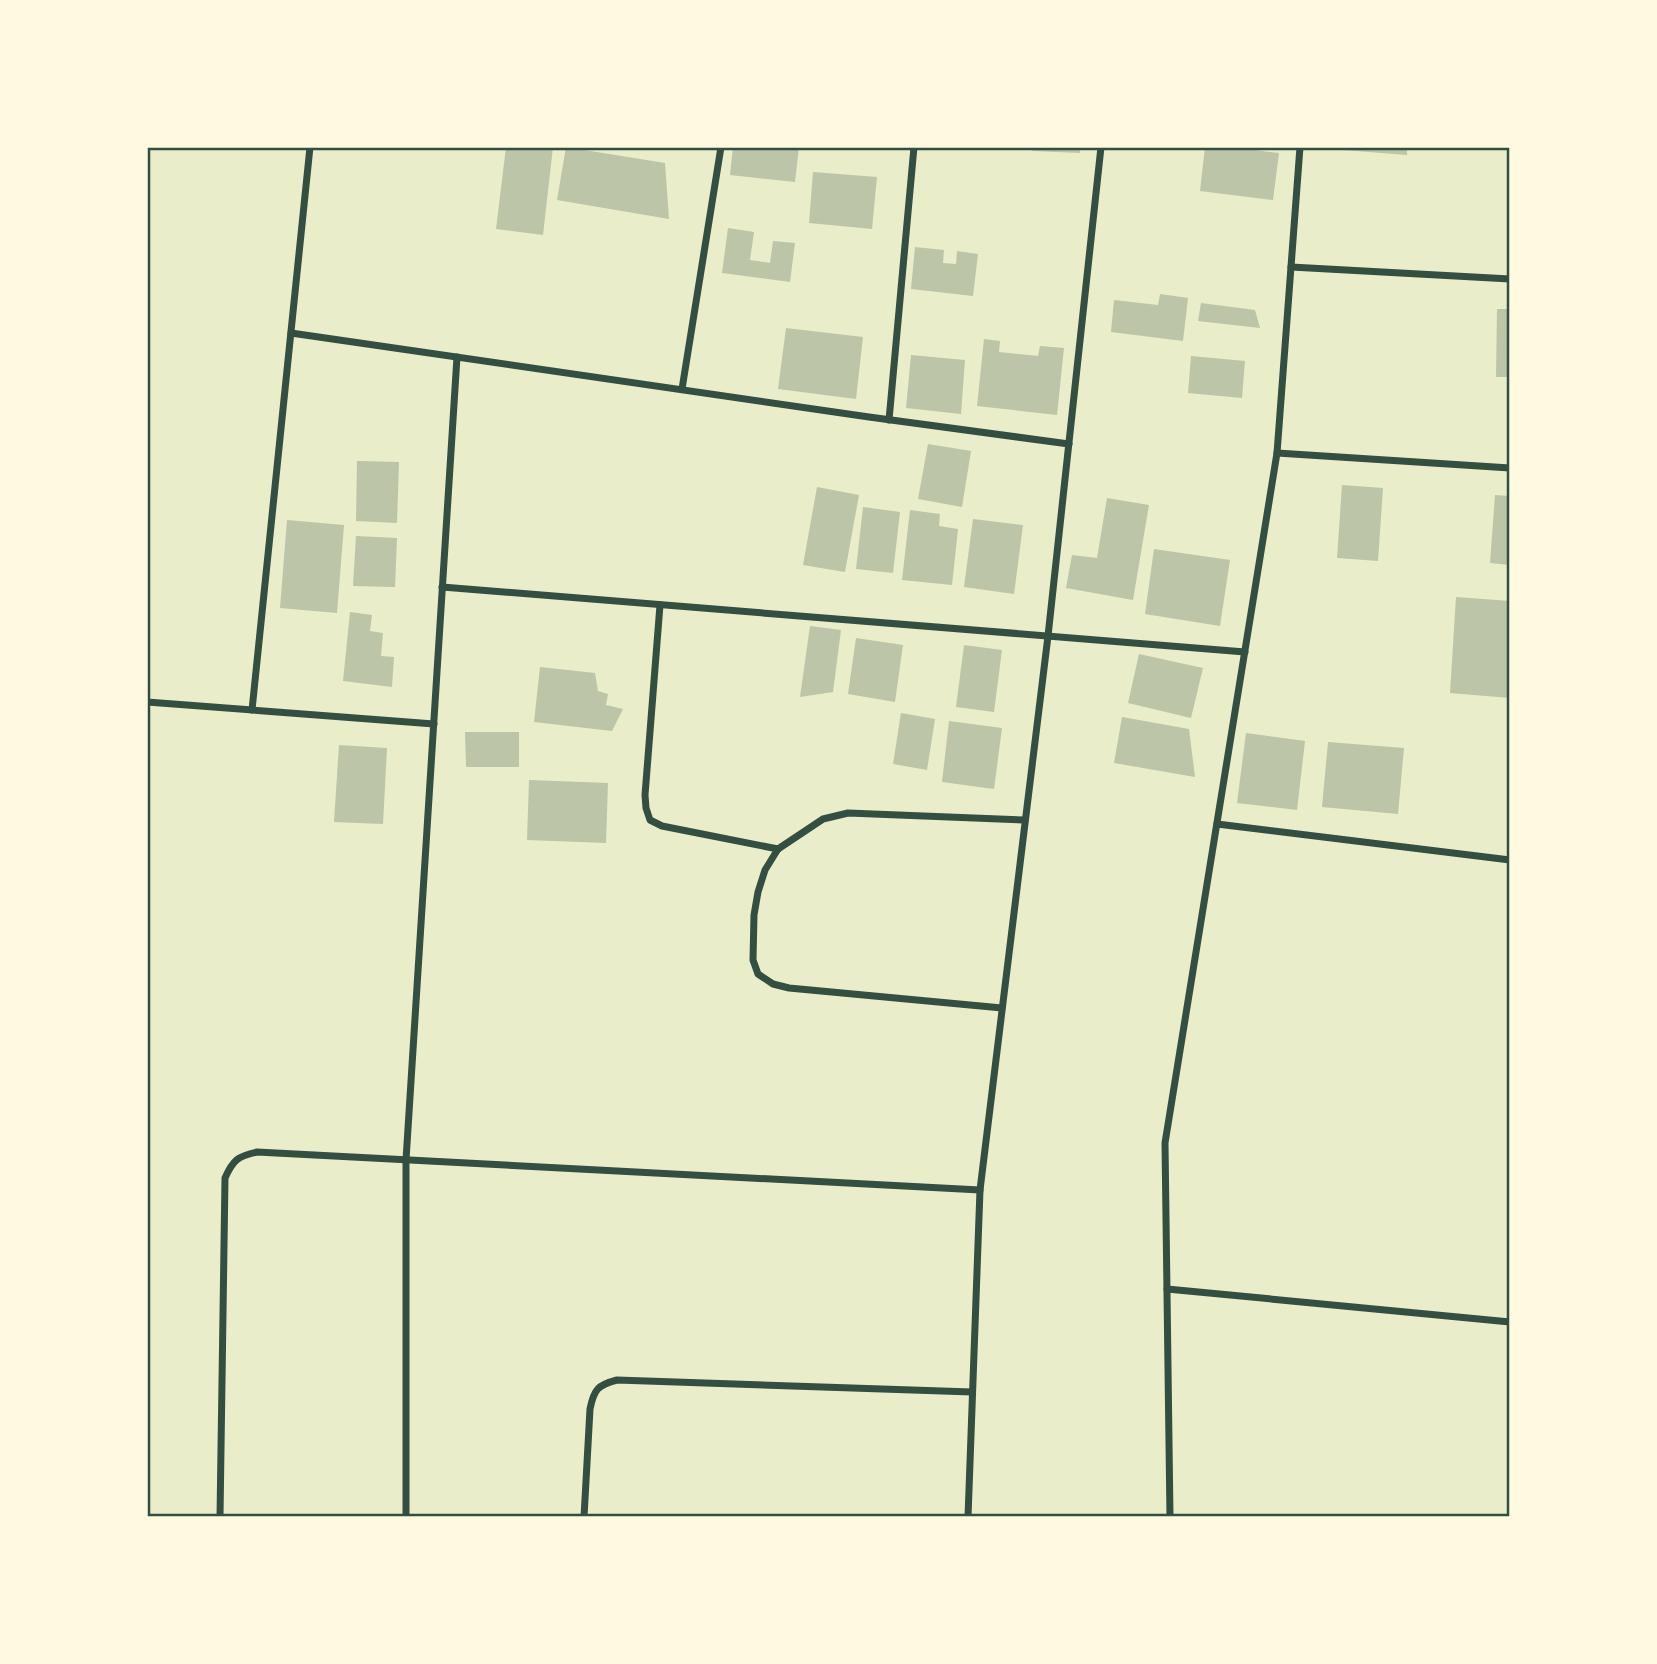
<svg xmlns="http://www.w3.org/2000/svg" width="1657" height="1664" font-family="Cabin,sans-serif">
<rect width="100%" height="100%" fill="#e9edc9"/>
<g fill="#bcc5a7">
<path d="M506 147H553L543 235 496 229Z"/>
<path d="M566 147 665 163 669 219 557 200Z"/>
<path d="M733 147H799L795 182 730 175Z"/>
<path d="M1032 147H1080V153L1032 151Z"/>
<path d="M1205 147H1230L1279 153 1273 200 1200 191Z"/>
<path d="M1343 147H1407V155L1343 150Z"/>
<path d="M813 172 877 177 872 229 809 223Z"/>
<path d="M728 228 754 232 750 260 770 263 773 241 795 243 790 282 722 273Z"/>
<path d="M915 247 944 250 943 263 956 264 957 251 978 254 973 296 911 289Z"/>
<path d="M1160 294 1188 298 1183 341 1111 332 1114 300 1158 305Z"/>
<path d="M1201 303 1255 310 1260 328 1198 321Z"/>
<path d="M1497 309H1510V377H1496Z"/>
<path d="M786 328 863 337 856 399 778 389Z"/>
<path d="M984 339 1000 341 999 352 1038 356 1040 346 1064 348 1057 415 977 406Z"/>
<path d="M911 355 965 360 961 414 906 408Z"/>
<path d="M1191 356 1245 361 1242 398 1188 393Z"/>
<path d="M928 444 971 451 962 507 918 499Z"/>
<path d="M357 461 399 462 397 523 356 521Z"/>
<path d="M1342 485 1383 488 1378 561 1337 558Z"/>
<path d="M817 487 859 495 845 572 803 565Z"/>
<path d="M1495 495 1510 496V565L1490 563Z"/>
<path d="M1107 498 1149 505 1133 600 1066 588 1072 555 1097 558Z"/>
<path d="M863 507 900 512 893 573 856 569Z"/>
<path d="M910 510 940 514 939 526 958 529 952 585 902 580Z"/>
<path d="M973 519 1023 525 1014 594 964 587Z"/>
<path d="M287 520 344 525 337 613 280 608Z"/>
<path d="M356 536 397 538 395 587 353 586Z"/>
<path d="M1154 549 1230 560 1220 626 1145 614Z"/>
<path d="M1456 597 1510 601V698L1450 693Z"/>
<path d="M350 612 372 615 370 631 383 633 381 656 394 657 392 687 343 681Z"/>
<path d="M810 626 841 630 833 692 800 697Z"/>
<path d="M856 638 903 645 895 702 848 694Z"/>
<path d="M964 645 1002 650 994 712 956 707Z"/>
<path d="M1139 654 1203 668 1191 718 1128 703Z"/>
<path d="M540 667 595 673 598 691 608 694 606 705 623 709 612 731 534 722Z"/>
<path d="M901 713 935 719 927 770 893 764Z"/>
<path d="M1122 717 1189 729 1195 777 1114 763Z"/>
<path d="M949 721 1002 728 994 789 942 782Z"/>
<path d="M465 732H519V767H466Z"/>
<path d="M1246 733 1305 741 1297 810 1237 803Z"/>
<path d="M1328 742 1404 748 1398 814 1322 807Z"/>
<path d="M339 745 387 748 383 824 334 822Z"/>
<path d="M529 780 608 783 606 843 527 840Z"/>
</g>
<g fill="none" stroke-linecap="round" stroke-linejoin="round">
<g stroke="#344e41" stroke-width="7">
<path d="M1291 267 1510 279"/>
<path d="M291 333 869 417 1069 444"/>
<path d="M682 389 721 147"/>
<path d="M889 420 914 147"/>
<path d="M1277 453 1510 468"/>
<path d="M442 587 1245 652"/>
<path d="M660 605 645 795 646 808 650 820 662 826 778 849"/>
<path d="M147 702 434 724"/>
<path d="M252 710 310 147"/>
<path d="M1217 824 1510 860"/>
<path d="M1002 1008 789 988 773 984 758 974 753 960 754 915 758 892 765 870 778 849 823 819 848 813 1025 820"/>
<path d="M1167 1289 1510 1322"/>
<path d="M220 1517 225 1178C233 1160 238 1156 257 1152L980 1190"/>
<path d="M406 1517V1160L457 357"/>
<path d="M584 1517 590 1409C594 1389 598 1385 617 1380L972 1392"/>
<path d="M968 1517 980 1190 1048 636 1101 147"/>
<path d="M1170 1517 1165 1143 1277 453 1300 147"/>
</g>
</g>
<rect width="1657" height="1664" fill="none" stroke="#fefae0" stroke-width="298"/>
<rect x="149" y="149" width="1359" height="1366" fill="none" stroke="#344e41" stroke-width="2.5"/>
</svg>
